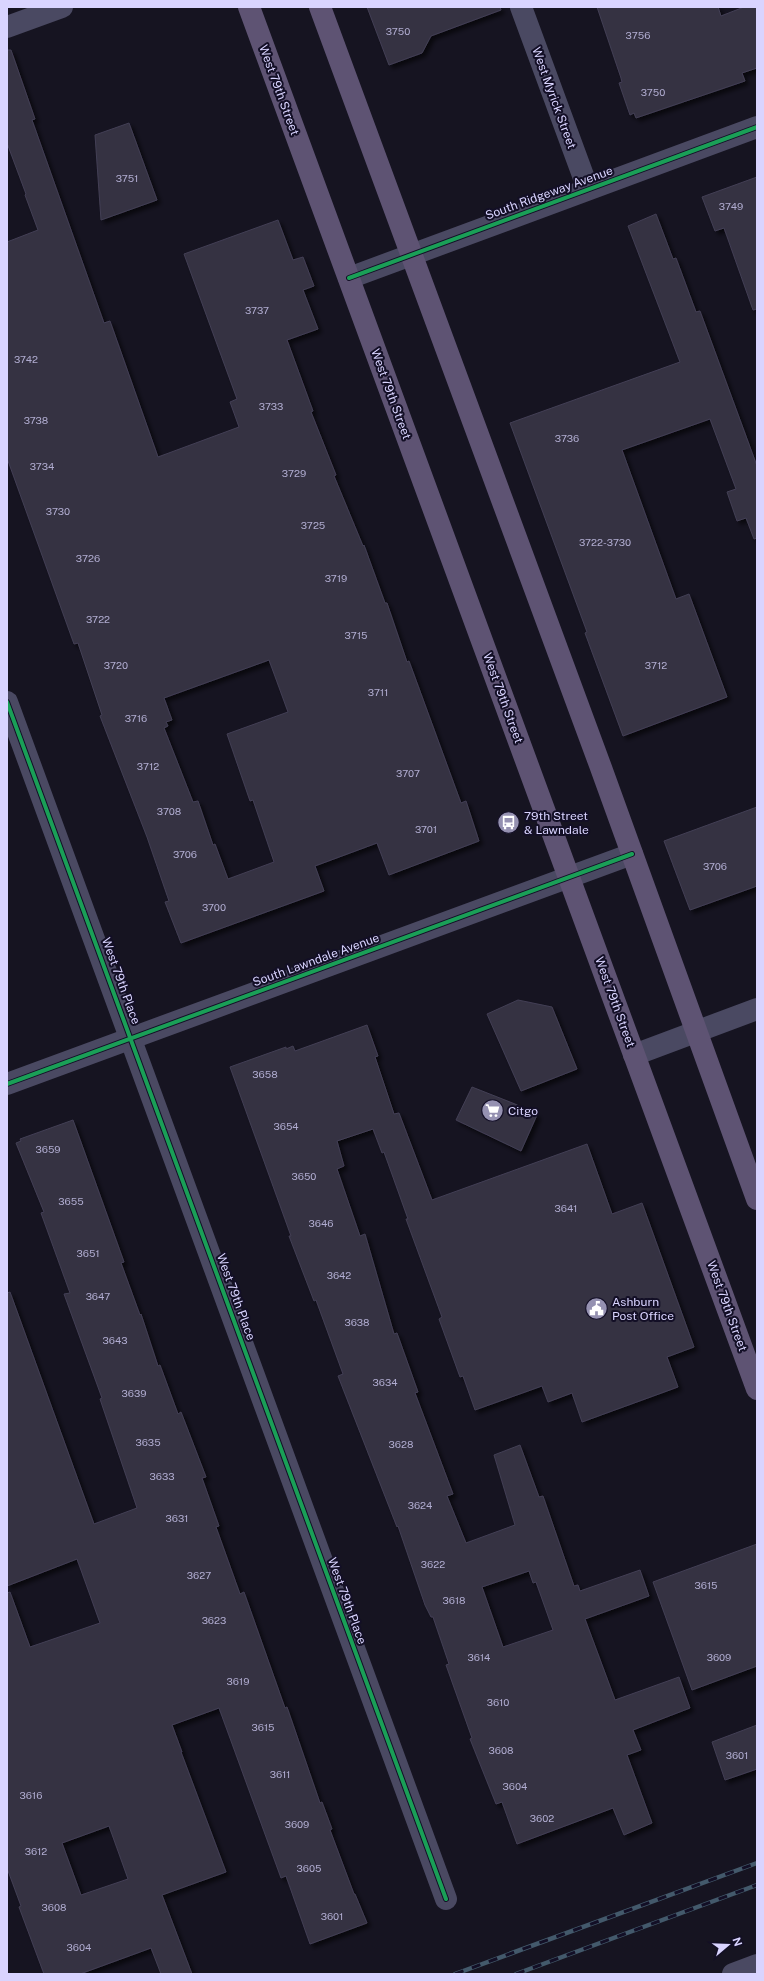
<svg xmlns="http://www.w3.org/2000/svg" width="764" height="1981" font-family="'Public Sans',sans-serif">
<defs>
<filter id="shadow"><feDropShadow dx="3.5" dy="3.5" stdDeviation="2" flood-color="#0009"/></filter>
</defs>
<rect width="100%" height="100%" fill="#161421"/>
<g fill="#343243" stroke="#433f54" fill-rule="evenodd" filter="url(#shadow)">
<path d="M367 7H500L501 10 431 36 422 53 389 65Z"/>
<path d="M597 7H718L721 16 744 7H757V68L742 73 745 81 636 118 634 113 630 115 619 83 622 82 621 78Z"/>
<path d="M7 50H11L35 119 32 120 104 323 110 321 158 457 239 427 230 402 237 399 184 254 278 220 293 260 303 257 314 286 303 290 318 329 287 340 313 411 311 412 336 475 334 476 363 546 364 545 385 603H387L407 662 409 661 461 803 466 801 479 841 389 875 377 843 315 866 324 891 181 943 165 902 169 901 147 837 100 716 102 715 78 643 74 644 7 458V242L38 230 25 195 26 194 7 143ZM269 660 288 712 227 734 250 801 253 800 274 862 228 879 215 844 213 845 198 801 193 802 164 728 168 726 166 722 172 720 164 698Z"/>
<path d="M129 123 157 200 101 220 95 135Z"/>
<path d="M757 177V309L753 310 724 228 715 231 702 197Z"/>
<path d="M656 214 673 259 676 258 696 312 700 311 757 466V538L754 539 746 518 737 521 727 492 736 489 710 419 622 450 676 599 689 594 727 697 623 736 585 633 587 632 510 423 680 362 628 226Z"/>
<path d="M757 807V886L690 910 664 841Z"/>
<path d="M518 1000 552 1007 577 1069 521 1091 487 1014Z"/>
<path d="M367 1025 378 1056 375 1057 394 1114 399 1113 432 1200 587 1144 612 1214 642 1203 694 1347 667 1357 678 1387 582 1422 572 1393 548 1402 542 1386 475 1410 463 1376 460 1377 439 1319 442 1317 406 1219H408L384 1152 382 1153 373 1129 337 1141 344 1166 337 1169 360 1236 365 1234 394 1334 397 1333 418 1392 415 1393 453 1494 447 1496 466 1543 515 1525 494 1455 520 1445 539 1497 543 1496 574 1586 578 1585 580 1591 640 1570 649 1596 585 1619 611 1689 615 1700 679 1677 690 1708 633 1730 641 1750 627 1755 652 1823 624 1835 613 1808 517 1844 502 1802 496 1804 470 1739 472 1738 446 1665 449 1664 433 1617H431L425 1605 398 1526 397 1527 338 1376 343 1374 316 1300 314 1301 289 1236H291L230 1067 286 1047V1049L293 1046 295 1051ZM529 1571 533 1583 536 1582 553 1630 503 1647 482 1587Z"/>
<path d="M472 1087 515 1104 537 1115 521 1151 456 1120Z"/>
<path d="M73 1120 124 1262 121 1263 140 1315 141 1314 158 1366 160 1365 178 1414 181 1412 206 1477 202 1478 219 1526 216 1527 240 1594 244 1592 285 1708 287 1707 320 1803 322 1802 332 1829 330 1830 354 1894H355L367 1923 310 1944 286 1876 281 1878 219 1708 172 1725 182 1752H181L226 1872 162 1895 192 1974H161L151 1948 80 1974H44L19 1907 21 1906 7 1868V1593L10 1592 30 1647 100 1623 77 1559 7 1586V1293L10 1292 94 1524 137 1508 100 1399 102 1398 64 1294 70 1293 41 1213 44 1212 16 1143 21 1141 20 1139ZM109 1826 128 1879 81 1895 62 1843Z"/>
<path d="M757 1544V1666L692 1690 653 1582Z"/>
<path d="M757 1725V1769L725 1780 712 1742Z"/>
</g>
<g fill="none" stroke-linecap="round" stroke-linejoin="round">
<g stroke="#4a4962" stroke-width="22">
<path d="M521 7 588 189"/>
<path d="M7 27 62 7"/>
<path d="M349 278 757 127"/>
<path d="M7 702 446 1899"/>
<path d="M634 1055 757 1009"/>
<path d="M7 1084 632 854"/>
<path d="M733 1974 757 1965"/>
</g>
<g stroke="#5e5373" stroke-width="22">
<path d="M249 7 757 1389"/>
<path d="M320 7 600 765 757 1199"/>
</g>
<defs>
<g id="rail">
<path d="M455 1974 757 1863"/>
<path d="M516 1974 757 1885"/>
</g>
</defs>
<use href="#rail" stroke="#43596b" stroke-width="4.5"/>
<use href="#rail" stroke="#130f26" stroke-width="3" stroke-dasharray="9" stroke-linecap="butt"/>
<defs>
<g id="cycleway">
<path d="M349 278 757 127"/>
<path d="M7 702 446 1899"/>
<path d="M7 1084 632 854"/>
</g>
</defs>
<use href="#cycleway" stroke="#130f26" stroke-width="6"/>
<use href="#cycleway" stroke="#1a9f57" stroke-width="4"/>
</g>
<defs>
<symbol id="bus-disc" viewBox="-11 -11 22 22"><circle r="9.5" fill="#9591b1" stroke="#130f26"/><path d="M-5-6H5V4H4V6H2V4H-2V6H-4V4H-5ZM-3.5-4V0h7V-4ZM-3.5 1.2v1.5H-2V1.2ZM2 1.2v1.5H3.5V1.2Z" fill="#fff"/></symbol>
<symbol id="supermarket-disc" viewBox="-11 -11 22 22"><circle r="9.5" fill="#9591b1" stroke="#130f26"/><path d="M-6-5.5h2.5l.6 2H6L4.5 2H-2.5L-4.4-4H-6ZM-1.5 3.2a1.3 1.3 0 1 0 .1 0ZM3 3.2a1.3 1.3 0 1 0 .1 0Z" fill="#fff"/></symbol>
<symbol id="civic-disc" viewBox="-11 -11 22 22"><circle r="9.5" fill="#9591b1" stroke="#130f26"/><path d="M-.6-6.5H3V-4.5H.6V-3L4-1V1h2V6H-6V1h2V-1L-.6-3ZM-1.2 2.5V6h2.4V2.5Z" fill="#fff"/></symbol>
</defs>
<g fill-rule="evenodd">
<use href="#bus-disc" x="496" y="810" width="25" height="25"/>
<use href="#supermarket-disc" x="480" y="1098" width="25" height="25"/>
<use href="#civic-disc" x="584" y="1296" width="25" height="25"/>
</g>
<g text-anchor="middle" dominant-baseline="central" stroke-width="4" stroke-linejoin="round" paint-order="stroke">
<g font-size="10" fill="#b0acd0">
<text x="398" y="31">3750</text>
<text x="638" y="35">3756</text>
<text x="653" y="92">3750</text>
<text x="127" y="178">3751</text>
<text x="731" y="206">3749</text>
<text x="257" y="310">3737</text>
<text x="26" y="359">3742</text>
<text x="271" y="406">3733</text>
<text x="36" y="420">3738</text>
<text x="567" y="438">3736</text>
<text x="42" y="466">3734</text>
<text x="294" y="473">3729</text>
<text x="58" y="511">3730</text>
<text x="313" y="525">3725</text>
<text x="605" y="542">3722-3730</text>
<text x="88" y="558">3726</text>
<text x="336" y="578">3719</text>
<text x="98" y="619">3722</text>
<text x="356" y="635">3715</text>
<text x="116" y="665">3720</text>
<text x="656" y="665">3712</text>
<text x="378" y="692">3711</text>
<text x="136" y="718">3716</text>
<text x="148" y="766">3712</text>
<text x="408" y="773">3707</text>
<text x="169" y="811">3708</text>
<text x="426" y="829">3701</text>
<text x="185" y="854">3706</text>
<text x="715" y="866">3706</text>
<text x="214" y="907">3700</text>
<text x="265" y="1074">3658</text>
<text x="286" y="1126">3654</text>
<text x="48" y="1149">3659</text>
<text x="304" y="1176">3650</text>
<text x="71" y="1201">3655</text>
<text x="566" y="1208">3641</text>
<text x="321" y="1223">3646</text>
<text x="88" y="1253">3651</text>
<text x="339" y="1275">3642</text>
<text x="98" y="1296">3647</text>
<text x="357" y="1322">3638</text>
<text x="115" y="1340">3643</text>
<text x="385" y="1382">3634</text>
<text x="134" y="1393">3639</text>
<text x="148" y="1442">3635</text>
<text x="401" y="1444">3628</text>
<text x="162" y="1476">3633</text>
<text x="420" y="1505">3624</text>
<text x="177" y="1518">3631</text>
<text x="433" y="1564">3622</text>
<text x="199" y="1575">3627</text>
<text x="706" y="1585">3615</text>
<text x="454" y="1600">3618</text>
<text x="214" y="1620">3623</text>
<text x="479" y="1657">3614</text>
<text x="719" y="1657">3609</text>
<text x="238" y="1681">3619</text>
<text x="498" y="1702">3610</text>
<text x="263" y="1727">3615</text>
<text x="501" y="1750">3608</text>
<text x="737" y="1755">3601</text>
<text x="280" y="1774">3611</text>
<text x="515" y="1786">3604</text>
<text x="31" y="1795">3616</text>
<text x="542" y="1818">3602</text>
<text x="297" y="1824">3609</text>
<text x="36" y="1851">3612</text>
<text x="309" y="1868">3605</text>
<text x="54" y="1907">3608</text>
<text x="332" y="1916">3601</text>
<text x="79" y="1947">3604</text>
</g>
<g font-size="12" fill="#d9d4ff" stroke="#130f26">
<text transform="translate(279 90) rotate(70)">West 79th Street</text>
<text transform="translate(554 98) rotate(70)">West Myrick Street</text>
<text transform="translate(549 193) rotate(-20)">South Ridgeway Avenue</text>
<text transform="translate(391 394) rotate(70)">West 79th Street</text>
<text transform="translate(503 698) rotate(70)">West 79th Street</text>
<text transform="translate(316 960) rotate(-20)">South Lawndale Avenue</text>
<text transform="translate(121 981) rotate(70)">West 79th Place</text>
<text transform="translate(615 1002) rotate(70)">West 79th Street</text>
<text transform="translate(236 1297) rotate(70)">West 79th Place</text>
<text transform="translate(727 1306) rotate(70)">West 79th Street</text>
<text transform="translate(347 1601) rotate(70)">West 79th Place</text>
</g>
<g font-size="12" fill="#d9d4ff" stroke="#130f26" text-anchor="start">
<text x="524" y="816">79th Street<tspan x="524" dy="14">&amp; Lawndale</tspan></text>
<text x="508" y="1111">Citgo</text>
<text x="612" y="1302">Ashburn<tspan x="612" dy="14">Post Office</tspan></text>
</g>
</g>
<rect width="764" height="1981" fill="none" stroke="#d9d4ff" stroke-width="16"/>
<g transform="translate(728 1945) rotate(71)" stroke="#130f26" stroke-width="3" paint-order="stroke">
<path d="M0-3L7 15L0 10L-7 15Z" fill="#d9d4ff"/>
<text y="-6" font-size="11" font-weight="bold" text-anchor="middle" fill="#d9d4ff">N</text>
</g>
</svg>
